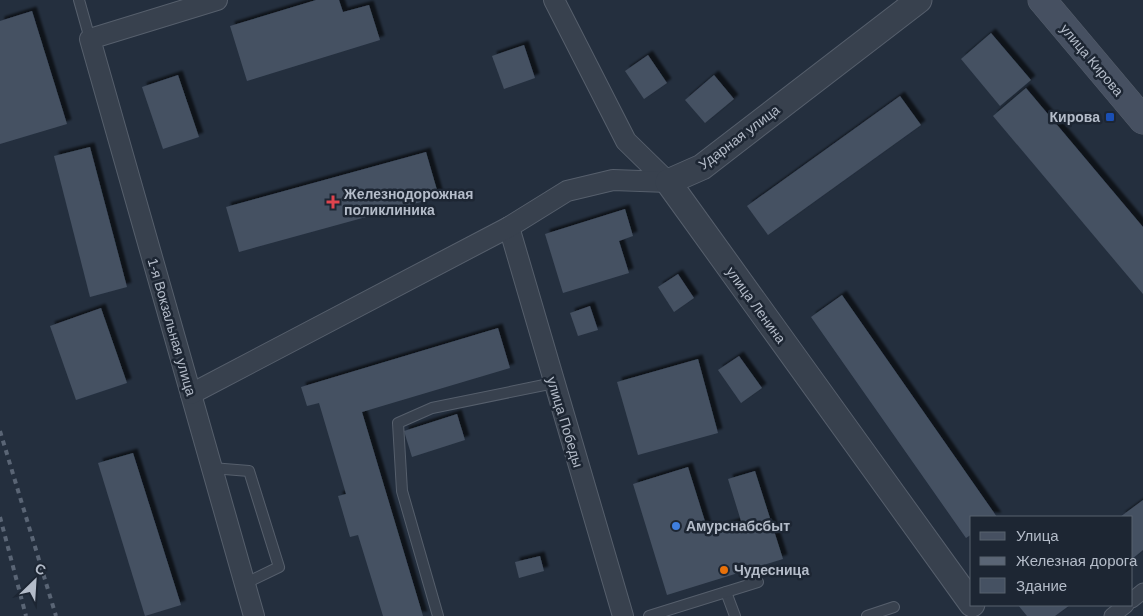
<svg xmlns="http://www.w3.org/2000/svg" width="1143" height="616" font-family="Arial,sans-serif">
<defs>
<filter id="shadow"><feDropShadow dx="4.5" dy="-4.5" stdDeviation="1" flood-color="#0009"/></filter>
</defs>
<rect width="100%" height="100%" fill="#242f3e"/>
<g fill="#455162" filter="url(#shadow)">
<path d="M316 0H339L343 12 369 5 380 40 247 81 230 26Z"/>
<path d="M32 11 67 124 0 144V21Z"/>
<path d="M991 33 1031 80 1000 106 961 59Z"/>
<path d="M524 45 535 78 504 89 492 56Z"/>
<path d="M648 55 667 83 644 99 625 71Z"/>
<path d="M178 75 199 137 163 149 142 87Z"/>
<path d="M714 75 734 99 705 123 685 100Z"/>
<path d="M1026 88 1143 227V294L993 116Z"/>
<path d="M900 96 921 125 768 235 747 206Z"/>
<path d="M90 147 127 287 90 297 54 156Z"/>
<path d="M426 152 439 197 239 252 226 207Z"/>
<path d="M625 209 633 236 619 241 629 273 563 293 545 234Z"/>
<path d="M678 274 694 298 674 312 658 287Z"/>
<path d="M842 295 997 517H972V534L966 538 811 317Z"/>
<path d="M590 306 598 330 578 336 570 313Z"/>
<path d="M101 308 127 383 76 400 50 326Z"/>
<path d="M498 328 510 368 362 412 423 616H383L358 535 350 537 338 496 346 494 319 403 307 406 301 387Z"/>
<path d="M739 356 762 388 741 403 718 370Z"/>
<path d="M698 359 718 433 638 455 617 382Z"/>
<path d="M457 414 465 440 412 457 404 431Z"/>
<path d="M133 453 181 605 145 616 98 463Z"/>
<path d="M688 467 708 531 741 521 728 479 755 471 783 559 667 595 633 484Z"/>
<path d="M1143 500V550L1132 559V517H1120Z"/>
<path d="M540 556 544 571 519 578 515 562Z"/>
<path d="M1018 605H1070L1055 616H1027Z"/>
</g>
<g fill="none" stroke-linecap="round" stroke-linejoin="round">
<defs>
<g id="service">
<path d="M79 0 90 39"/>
<path d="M212 468 249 471 279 567 244 584"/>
<path d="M726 592 735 616"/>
<path d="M438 616 402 491 398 423 432 408 554 383"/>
<path d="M649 616 758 582"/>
<path d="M867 616 894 607"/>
</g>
<g id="pedestrian">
<path d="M1132 600 1143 591"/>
<path d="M1112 616 1126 605"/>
</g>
<g id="minor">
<path d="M217 0 90 39 254 616"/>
<path d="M554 0 626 141 668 182"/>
<path d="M509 227 623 616"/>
<path d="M191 394 509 227 567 191 613 180 668 182"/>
</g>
<path id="tertiary" d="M919 0 702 167 668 182 972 604"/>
<path id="secondary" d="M1042 0 1143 120"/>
</defs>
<use href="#service" stroke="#565f6c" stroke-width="12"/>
<use href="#pedestrian" stroke="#565f6c" stroke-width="17"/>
<use href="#minor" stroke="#565f6c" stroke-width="22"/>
<use href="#tertiary" stroke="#565f6c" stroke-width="27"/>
<use href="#secondary" stroke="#565f6c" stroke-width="29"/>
<use href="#service" stroke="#38414e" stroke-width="10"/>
<use href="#pedestrian" stroke="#38414e" stroke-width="15"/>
<use href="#minor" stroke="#38414e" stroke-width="20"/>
<use href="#tertiary" stroke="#38414e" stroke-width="25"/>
<use href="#secondary" stroke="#465061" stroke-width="28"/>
<g stroke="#5a6575" stroke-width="4" stroke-dasharray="5 5" stroke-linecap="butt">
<path d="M0 431 56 616"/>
<path d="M0 517 26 616"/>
</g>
</g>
<rect fill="#1a4fb4" stroke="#1d2633" stroke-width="2" x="1105" y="112" width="10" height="10" rx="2.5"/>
<path fill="#e0444e" stroke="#1d2633" stroke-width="2" d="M330.5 194.5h5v5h5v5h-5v5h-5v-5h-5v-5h5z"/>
<circle fill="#3f7fe0" stroke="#1d2633" stroke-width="2" cx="676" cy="526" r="5"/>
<circle fill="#e8710a" stroke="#1d2633" stroke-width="2" cx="724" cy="570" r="5"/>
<g text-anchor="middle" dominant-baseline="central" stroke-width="5" stroke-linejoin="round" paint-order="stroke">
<g font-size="14" fill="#b4bcc9" stroke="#1d2633">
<text transform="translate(1092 60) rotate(50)">улица Кирова</text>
<text transform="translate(739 137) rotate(-37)">Ударная улица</text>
<text transform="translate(756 305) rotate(54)">улица Ленина</text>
<text transform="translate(172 327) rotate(74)">1-я Вокзальная улица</text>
<text transform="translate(565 422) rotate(73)">улица Победы</text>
</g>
<g font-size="14" font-weight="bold" fill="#b4bcc9" stroke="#1d2633" text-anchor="start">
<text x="1100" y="117" text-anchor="end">Кирова</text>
<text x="344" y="194">Железнодорожная<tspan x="344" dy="16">поликлиника</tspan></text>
<text x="686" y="526">Амурснабсбыт</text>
<text x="734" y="570">Чудесница</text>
</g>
</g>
<rect x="970" y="516" width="162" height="90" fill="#1d2633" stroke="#59626f"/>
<rect x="980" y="532" width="25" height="8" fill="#465061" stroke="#59626f"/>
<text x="1016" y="541" font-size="15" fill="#b4bcc9">Улица</text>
<rect x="980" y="557" width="25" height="8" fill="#5a6575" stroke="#59626f"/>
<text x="1016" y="566" font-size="15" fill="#b4bcc9">Железная дорога</text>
<rect x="980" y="578" width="25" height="15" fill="#455162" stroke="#59626f"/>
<text x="1016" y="591" font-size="15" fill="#b4bcc9">Здание</text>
<g transform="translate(35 581) rotate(25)" stroke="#1d2633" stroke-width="4" paint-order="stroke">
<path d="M0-4L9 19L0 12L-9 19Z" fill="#b4bcc9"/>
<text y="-8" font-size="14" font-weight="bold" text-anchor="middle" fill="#b4bcc9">С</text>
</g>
</svg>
